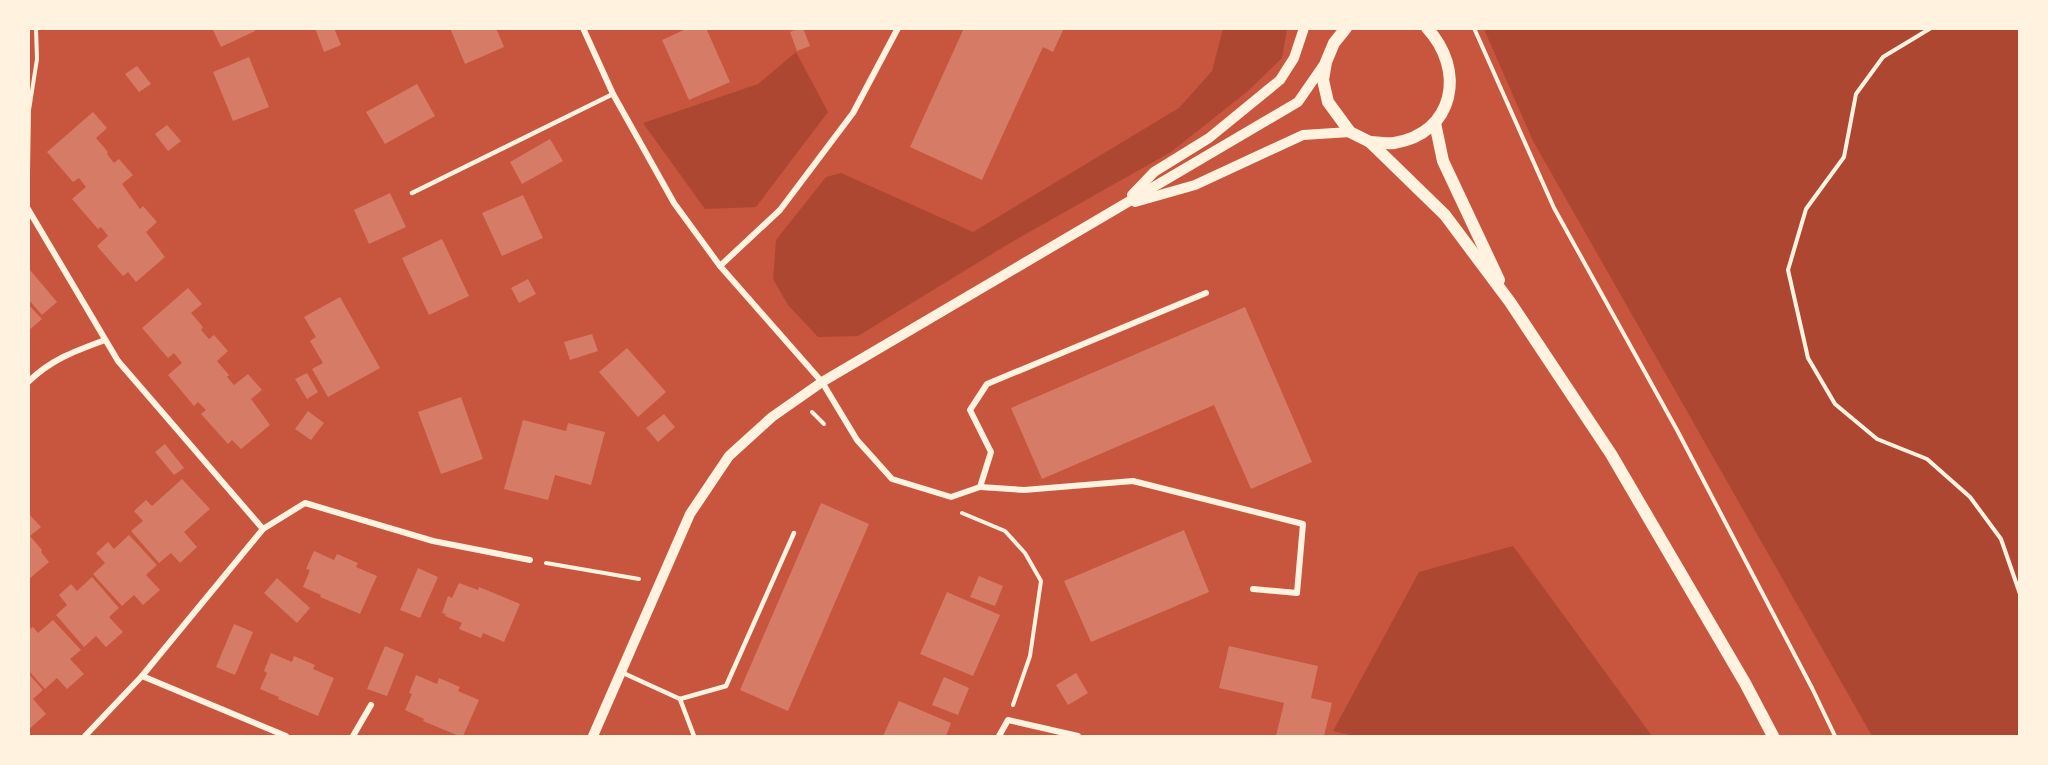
<svg xmlns="http://www.w3.org/2000/svg" width="2048" height="765" font-family="'Source Serif 4',serif">
<rect width="100%" height="100%" fill="#c8553d"/>
<g fill="#ae4732">
<path d="M1223 29H1287L1282 58 1248 91 1171 152 1010 243 858 336 818 337 788 305 773 279 776 240 826 177 841 173 973 232 1179 108 1212 71Z"/>
<path d="M1484 29H2019V736H1872L1533 141Z"/>
<path d="M796 52 828 112 756 207 705 209 643 123 758 84Z"/>
<path d="M1513 546 1652 736H1353L1333 731 1419 572Z"/>
</g>
<g fill="#d67c66">
<path d="M212 28H254L255 31 221 47Z"/>
<path d="M315 28H334L341 45 324 52Z"/>
<path d="M450 28H496L504 47 465 64Z"/>
<path d="M688 28H706L730 82 689 100 662 40Z"/>
<path d="M799 28H803L810 46 797 51 790 32Z"/>
<path d="M964 28H1064L1053 52 1043 47 982 180 910 147Z"/>
<path d="M249 57 269 107 233 121 213 72Z"/>
<path d="M137 66 151 84 139 92 125 74Z"/>
<path d="M417 84 435 116 385 144 366 112Z"/>
<path d="M93 112 107 128 96 138 108 152 107 154 114 163 119 159 133 175 122 184 140 209 143 206 157 222 146 232 165 257 136 282 128 272 123 276 97 246 108 236 101 227 98 229 72 199 86 187 79 178 73 182 47 152Z"/>
<path d="M167 125 181 141 168 151 155 134Z"/>
<path d="M550 139 563 161 522 184 510 162Z"/>
<path d="M390 193 406 227 369 244 354 210Z"/>
<path d="M523 195 543 238 502 256 482 213Z"/>
<path d="M442 239 469 296 429 315 402 258Z"/>
<path d="M30 270 57 302 42 315 28 299Z"/>
<path d="M528 279 536 294 519 303 511 288Z"/>
<path d="M188 288 202 304 191 313 203 327 201 330 209 339 214 335 228 351 217 361 229 375 227 377 234 385 248 374 262 390 251 399 270 425 241 449 232 440 228 444 201 414 206 410 198 402 194 406 168 375 182 363 174 353 168 358 142 328Z"/>
<path d="M340 297 380 368 328 397 312 369 323 363 310 341 316 337 304 317Z"/>
<path d="M28 304 42 319 28 331Z"/>
<path d="M1245 307 1312 462 1251 489 1214 405 1042 479 1011 408Z"/>
<path d="M592 334 598 351 570 360 564 342Z"/>
<path d="M627 348 666 392 638 417 599 372Z"/>
<path d="M307 373 318 392 307 399 295 379Z"/>
<path d="M461 397 483 459 441 474 418 412Z"/>
<path d="M308 411 324 423 311 440 295 429Z"/>
<path d="M664 414 675 427 658 442 646 428Z"/>
<path d="M523 420 566 431 568 423 605 432 591 485 555 475 548 500 504 489Z"/>
<path d="M165 444 184 468 174 475 155 452Z"/>
<path d="M182 479 210 509 184 532 197 547 180 563 171 553 159 563 131 531 143 521 134 511 146 500 152 506Z"/>
<path d="M821 503 869 524 788 711 740 690Z"/>
<path d="M28 513 41 527 30 536 42 550 41 552 49 562 28 580Z"/>
<path d="M1184 530 1209 592 1091 642 1064 581Z"/>
<path d="M129 535 157 565 146 575 160 590 143 605 134 595 122 606 93 574 105 563 96 553 108 542 114 549Z"/>
<path d="M314 551 334 560 337 554 358 563 356 567 377 576 360 614 320 597 321 595 303 587 310 570 306 569Z"/>
<path d="M418 568 438 577 420 618 400 610Z"/>
<path d="M979 576 1003 586 995 606 970 597Z"/>
<path d="M92 577 119 608 109 617 123 632 106 647 96 636 84 647 56 615 67 605 59 595 71 584 77 591Z"/>
<path d="M277 578 310 608 297 623 264 593Z"/>
<path d="M459 583 478 590 479 587 520 604 504 642 483 633 481 638 459 629 462 623 445 616 446 614 442 613 448 596 452 598Z"/>
<path d="M947 592 1000 615 973 676 920 654Z"/>
<path d="M53 620 81 650 70 659 84 674 67 689 57 678 45 689 28 670V630L33 627 38 633Z"/>
<path d="M234 624 253 632 235 675 216 667Z"/>
<path d="M385 646 404 654 387 696 367 689Z"/>
<path d="M1229 646 1318 666 1311 698 1332 703 1324 736H1276L1284 703 1219 688Z"/>
<path d="M271 653 292 662 294 656 315 665 313 669 334 678 318 716 278 699 279 697 260 689 267 673 264 671Z"/>
<path d="M28 673 43 690 33 699 46 714 28 730Z"/>
<path d="M1076 673 1088 693 1068 705 1056 685Z"/>
<path d="M416 675 437 684 439 678 460 687 458 691 479 700 463 736H459L423 721 424 719 405 710 412 694 409 693Z"/>
<path d="M944 677 969 688 958 715 932 705Z"/>
<path d="M899 701 951 723 946 736H883Z"/>
</g>
<g fill="none" stroke-linecap="round" stroke-linejoin="round">
<g stroke="#fff3e0" stroke-width="4">
<path d="M1474 28 1554 208 1677 430 1812 688 1835 736"/>
<path d="M1931 28 1883 57 1856 94 1844 157 1806 209 1788 270 1808 358 1835 404 1877 439 1927 459 1970 497 2001 539 2020 594"/>
<path d="M28 172 29 110 37 59 36 28"/>
<path d="M812 412 824 424"/>
<path d="M962 513 1005 531 1025 553 1041 581 1030 656 1013 705"/>
<path d="M546 563 639 579"/>
<path d="M2020 629V653"/>
</g>
<g stroke="#fff3e0" stroke-width="4.5">
<path d="M412 193 613 94"/>
<path d="M621 672 680 699 694 736"/>
<path d="M680 699 726 686 794 533"/>
</g>
<g stroke="#fff3e0" stroke-width="6">
<path d="M583 28 613 94 674 203 720 266 822 382 857 440 892 479 951 497 980 487 991 452 970 410 987 384 1206 293"/>
<path d="M28 209 118 361 263 529 142 676 85 736"/>
<path d="M720 266 780 210 853 113 898 28"/>
<path d="M28 382C52 359 75 351 105 340"/>
<path d="M980 487 1024 490 1133 481 1303 524 1297 593 1253 589"/>
<path d="M263 529 305 503 433 541 530 560"/>
<path d="M142 676 286 736"/>
<path d="M353 736 371 705"/>
<path d="M999 736 1008 720 1078 736"/>
</g>
<g stroke="#fff3e0" stroke-width="10">
<path d="M1132 195 1154 172 1209 138 1280 80 1294 58 1304 28"/>
<path d="M1135 202 1195 185 1303 135 1350 132"/>
<path d="M593 736 690 514 729 456 772 417 822 382 1298 102 1325 63"/>
</g>
<g stroke="#fff3e0" stroke-width="12">
<path d="M1346 28 1334 43 1326 62 1323 80 1328 102 1350 132 1370 142 1445 215 1510 302 1611 454 1745 683 1773 736"/>
<path d="M1435 123 1443 161 1499 280"/>
<path d="M1370 142C1378 142 1387 144 1394 143 1455 133 1466 70 1427 28"/>
</g>
</g>
<rect width="2048" height="765" fill="none" stroke="#fff3e0" stroke-width="60"/>
</svg>
